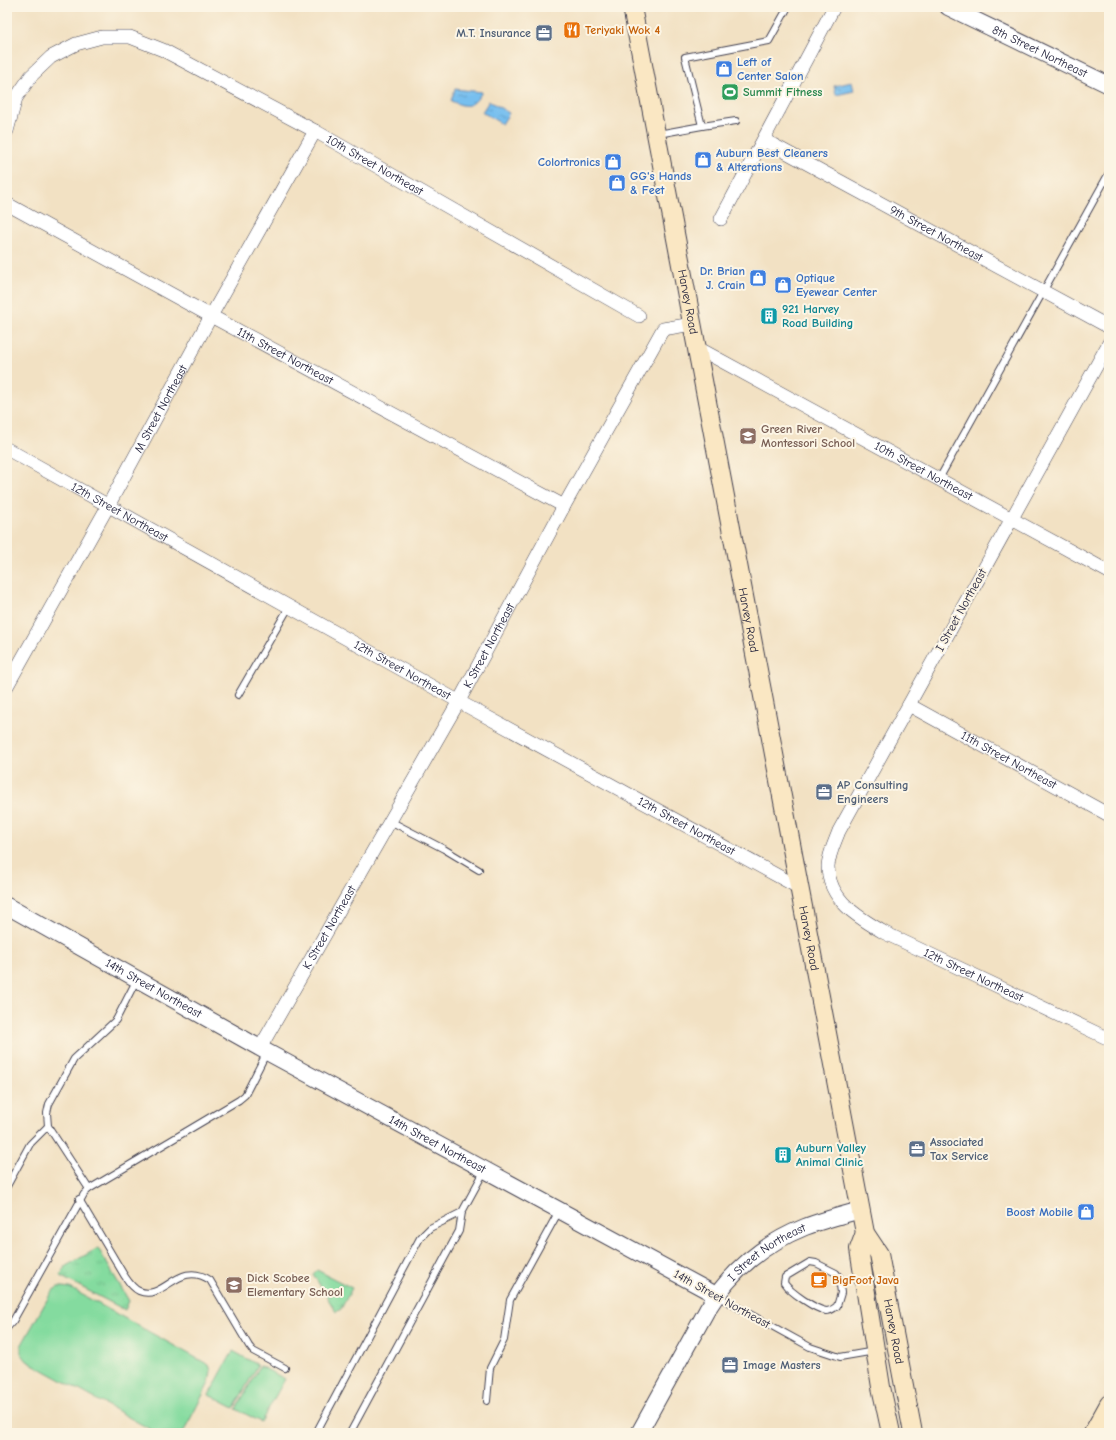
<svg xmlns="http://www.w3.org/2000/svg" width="1116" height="1440" font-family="'Comic Neue',sans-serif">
<defs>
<pattern id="park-tufts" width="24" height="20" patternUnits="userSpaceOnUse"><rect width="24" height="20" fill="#84db9f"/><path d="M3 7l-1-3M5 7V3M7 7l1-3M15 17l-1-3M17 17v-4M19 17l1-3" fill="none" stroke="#72bc8a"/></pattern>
<pattern id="water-ripples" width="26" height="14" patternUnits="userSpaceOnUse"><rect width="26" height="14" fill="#77bfef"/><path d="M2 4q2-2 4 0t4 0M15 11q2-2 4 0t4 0" fill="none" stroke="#619bc3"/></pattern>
</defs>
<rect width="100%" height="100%" fill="#fcf5e5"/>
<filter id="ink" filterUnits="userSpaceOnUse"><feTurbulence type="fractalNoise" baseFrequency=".025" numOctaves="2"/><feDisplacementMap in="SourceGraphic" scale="8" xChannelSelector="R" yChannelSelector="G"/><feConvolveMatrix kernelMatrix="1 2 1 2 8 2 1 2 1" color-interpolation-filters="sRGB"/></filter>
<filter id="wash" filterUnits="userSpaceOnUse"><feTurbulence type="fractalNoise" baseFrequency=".012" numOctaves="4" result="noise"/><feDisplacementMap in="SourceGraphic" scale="16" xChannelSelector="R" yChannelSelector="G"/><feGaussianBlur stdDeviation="0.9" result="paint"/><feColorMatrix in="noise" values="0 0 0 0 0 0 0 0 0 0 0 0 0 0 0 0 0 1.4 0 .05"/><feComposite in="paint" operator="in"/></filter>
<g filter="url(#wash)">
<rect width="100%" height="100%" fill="#f2e1c3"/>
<g fill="#84db9f" stroke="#537e6d">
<path d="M58 1287H63L70 1288 209 1365 211 1371 209 1383 183 1433H157L27 1361 21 1353V1346L52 1291Z"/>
<path d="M233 1351 258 1365 234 1408 209 1395Z"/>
<path d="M260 1366 285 1379 261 1422 236 1409Z"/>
</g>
<g fill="url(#park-tufts)" stroke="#537e6d">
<path d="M98 1248 129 1301 125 1310 60 1276 66 1266Z"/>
<path d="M317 1270 352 1288 341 1309 336 1312 313 1274Z"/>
</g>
<g fill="url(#water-ripples)" stroke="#4c7095">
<path d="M852 82 854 91 836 95 834 86Z"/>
<path d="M455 89 482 92C472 108 467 108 451 101Z"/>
<path d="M489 101 509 113 502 124 482 112Z"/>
</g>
</g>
<g filter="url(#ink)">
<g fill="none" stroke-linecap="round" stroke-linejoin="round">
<defs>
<g id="service">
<path d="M736 121 702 126 685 57 769 41 788 7"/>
<path d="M658 134 702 126"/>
<path d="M939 479 1109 173"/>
<path d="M238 695 289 607"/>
<path d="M390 821 444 849 479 870"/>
<path d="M7 1186 30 1144 48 1126"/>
<path d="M89 1189 48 1126 47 1113 49 1104 74 1059 116 1020 137 979"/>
<path d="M79 1199 124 1275C128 1281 132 1288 139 1291 164 1302 178 1259 210 1280L249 1346 253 1351 285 1368"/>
<path d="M810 1262 816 1263 836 1273 839 1277 841 1293 837 1306C833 1309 831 1311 826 1311 815 1309 790 1292 784 1283L785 1277Z"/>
<path d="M717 1296 810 1347 840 1357 875 1351"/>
<path d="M7 1328 13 1321 84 1194 89 1189 239 1100 245 1095 267 1052"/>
<path d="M487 1401 490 1368 504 1340 510 1300 559 1211"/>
<path d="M316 1433 420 1238 430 1228 462 1212"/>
<path d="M350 1433 459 1231 462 1212 485 1170"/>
</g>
<g id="minor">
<path id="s1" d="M7 131 16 98 31 76 51 57 76 44 102 37H130L163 50 315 131 639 316"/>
<path id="s2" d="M764 140 1109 327"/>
<path id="s3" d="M7 204 211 316 564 506"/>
<path d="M721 219 834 7"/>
<path id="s4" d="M1109 343 839 831C835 842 829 853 828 866 828 900 859 918 885 933L1109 1039"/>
<path id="s5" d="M696 347 1109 572"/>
<path id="s6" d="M7 449 467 706 800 888"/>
<path id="s7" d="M7 686 108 506 211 316 315 131"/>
<path id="s8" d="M909 705 1109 815"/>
<path id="s9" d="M260 1048 459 701 564 506 663 329 692 324"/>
</g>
<g id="tertiary">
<path id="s10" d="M948 7 1109 85"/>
<path id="s11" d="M7 906 267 1052 716 1295"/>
<path id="s12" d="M639 1433 707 1310C730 1272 763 1244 805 1227 823 1220 842 1215 861 1210"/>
</g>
<g id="secondary">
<path id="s13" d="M632 7 865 1233 879 1254 913 1433"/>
<path d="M865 1233 859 1249 881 1387 891 1433"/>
<path d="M1093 1433 1109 1404"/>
</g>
</defs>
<use href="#service" stroke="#413f4f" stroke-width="8"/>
<use href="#minor" stroke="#413f4f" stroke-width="14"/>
<use href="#tertiary" stroke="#413f4f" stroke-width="18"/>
<use href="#secondary" stroke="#413f4f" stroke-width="20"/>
<use href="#service" stroke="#fff" stroke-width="6"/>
<use href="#minor" stroke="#fff" stroke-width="13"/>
<use href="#tertiary" stroke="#fff" stroke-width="16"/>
<use href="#secondary" stroke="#fae7c3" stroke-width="18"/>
</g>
</g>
<defs>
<symbol id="restaurant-square" viewBox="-11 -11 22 22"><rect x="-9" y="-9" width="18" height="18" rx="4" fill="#e8710a" stroke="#fcf5e5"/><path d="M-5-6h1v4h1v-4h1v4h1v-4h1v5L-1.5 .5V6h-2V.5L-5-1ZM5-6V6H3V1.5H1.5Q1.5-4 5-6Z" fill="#fff"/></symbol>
<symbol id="office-square" viewBox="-11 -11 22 22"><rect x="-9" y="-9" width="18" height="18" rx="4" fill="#5c6f8a" stroke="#fcf5e5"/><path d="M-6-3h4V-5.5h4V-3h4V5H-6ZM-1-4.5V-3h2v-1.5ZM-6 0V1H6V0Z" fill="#fff"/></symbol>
<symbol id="shop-square" viewBox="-11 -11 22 22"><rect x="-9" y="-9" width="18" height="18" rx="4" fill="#3f7fe0" stroke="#fcf5e5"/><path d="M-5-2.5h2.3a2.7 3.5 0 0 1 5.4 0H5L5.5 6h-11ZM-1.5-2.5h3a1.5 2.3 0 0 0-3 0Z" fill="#fff"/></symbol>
<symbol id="stadium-square" viewBox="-11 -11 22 22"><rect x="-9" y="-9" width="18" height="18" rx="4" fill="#2e9e5b" stroke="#fcf5e5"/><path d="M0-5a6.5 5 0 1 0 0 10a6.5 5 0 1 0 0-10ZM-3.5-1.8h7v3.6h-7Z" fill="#fff"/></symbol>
<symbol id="building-square" viewBox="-11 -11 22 22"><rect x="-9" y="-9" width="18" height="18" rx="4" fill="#0f9aa8" stroke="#fcf5e5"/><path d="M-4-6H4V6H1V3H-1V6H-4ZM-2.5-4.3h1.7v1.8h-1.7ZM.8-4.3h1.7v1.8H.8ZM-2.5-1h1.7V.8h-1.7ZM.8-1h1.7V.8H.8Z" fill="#fff"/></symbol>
<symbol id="school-square" viewBox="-11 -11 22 22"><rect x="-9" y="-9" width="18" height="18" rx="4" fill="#8d6e63" stroke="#fcf5e5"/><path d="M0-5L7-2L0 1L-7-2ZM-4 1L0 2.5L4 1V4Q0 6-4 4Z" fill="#fff"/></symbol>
<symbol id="cafe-square" viewBox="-11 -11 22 22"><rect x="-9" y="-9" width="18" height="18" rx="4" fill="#e8710a" stroke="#fcf5e5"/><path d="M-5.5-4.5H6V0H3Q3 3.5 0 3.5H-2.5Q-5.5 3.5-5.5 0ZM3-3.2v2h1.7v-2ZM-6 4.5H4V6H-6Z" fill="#fff"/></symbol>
</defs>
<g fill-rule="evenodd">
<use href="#restaurant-square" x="562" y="20" width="20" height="20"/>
<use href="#office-square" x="534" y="23" width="20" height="20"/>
<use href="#shop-square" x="714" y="59" width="20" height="20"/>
<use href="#stadium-square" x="720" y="82" width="20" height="20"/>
<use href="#shop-square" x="693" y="150" width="20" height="20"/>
<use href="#shop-square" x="603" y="152" width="20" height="20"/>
<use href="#shop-square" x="607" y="173" width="20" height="20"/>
<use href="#shop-square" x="748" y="268" width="20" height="20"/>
<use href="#shop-square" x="773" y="275" width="20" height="20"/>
<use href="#building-square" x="759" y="306" width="20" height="20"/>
<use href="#school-square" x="738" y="426" width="20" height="20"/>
<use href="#office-square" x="814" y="782" width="20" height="20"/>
<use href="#office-square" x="907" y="1139" width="20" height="20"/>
<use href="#building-square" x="773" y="1145" width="20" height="20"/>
<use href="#shop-square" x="1076" y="1202" width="20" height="20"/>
<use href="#cafe-square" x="809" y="1270" width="20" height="20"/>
<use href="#school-square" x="224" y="1275" width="20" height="20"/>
<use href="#office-square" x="720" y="1355" width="20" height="20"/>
</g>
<g text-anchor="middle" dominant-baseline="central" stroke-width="4" stroke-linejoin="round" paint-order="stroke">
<g font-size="12" font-weight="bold" fill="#c56008" stroke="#fcf5e5" text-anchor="start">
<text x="585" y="30">Teriyaki Wok 4</text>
<text x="832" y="1280">BigFoot Java</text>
</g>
<g font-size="12" font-weight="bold" fill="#4e5e75" stroke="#fcf5e5" text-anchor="start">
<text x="531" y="33" text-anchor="end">M.T. Insurance</text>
<text x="837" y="785">AP Consulting<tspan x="837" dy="14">Engineers</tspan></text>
<text x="930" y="1142">Associated<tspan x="930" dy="14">Tax Service</tspan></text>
<text x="743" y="1365">Image Masters</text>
</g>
<g font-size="12" fill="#22223b" stroke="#fcf5e5">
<text stroke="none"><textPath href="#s10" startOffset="102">8th Street Northeast</textPath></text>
<text stroke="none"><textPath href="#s1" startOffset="448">10th Street Northeast</textPath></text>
<text stroke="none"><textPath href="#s2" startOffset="196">9th Street Northeast</textPath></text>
<text stroke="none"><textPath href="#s13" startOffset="300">Harvey Road</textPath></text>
<text stroke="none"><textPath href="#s3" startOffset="317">11th Street Northeast</textPath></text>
<text stroke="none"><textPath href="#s7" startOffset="317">M Street Northeast</textPath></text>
<text stroke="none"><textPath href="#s5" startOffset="259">10th Street Northeast</textPath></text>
<text stroke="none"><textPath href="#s6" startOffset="129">12th Street Northeast</textPath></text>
<text transform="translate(961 610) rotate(-61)">I Street Northeast</text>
<text stroke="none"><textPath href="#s13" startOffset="624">Harvey Road</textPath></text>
<text stroke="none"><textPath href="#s9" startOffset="463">K Street Northeast</textPath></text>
<text stroke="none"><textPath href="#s6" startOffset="453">12th Street Northeast</textPath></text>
<text stroke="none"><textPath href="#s8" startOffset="114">11th Street Northeast</textPath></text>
<text stroke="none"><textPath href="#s6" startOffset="777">12th Street Northeast</textPath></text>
<text stroke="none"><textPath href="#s9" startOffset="139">K Street Northeast</textPath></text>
<text stroke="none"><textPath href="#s13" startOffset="948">Harvey Road</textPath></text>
<text stroke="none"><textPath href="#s4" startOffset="785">12th Street Northeast</textPath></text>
<text stroke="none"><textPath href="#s11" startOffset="168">14th Street Northeast</textPath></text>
<text stroke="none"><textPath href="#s11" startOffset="492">14th Street Northeast</textPath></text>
<text stroke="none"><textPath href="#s12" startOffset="225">I Street Northeast</textPath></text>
<text transform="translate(722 1299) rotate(29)">14th Street Northeast</text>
<text stroke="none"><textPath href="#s13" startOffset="1352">Harvey Road</textPath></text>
</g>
<g font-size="12" font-weight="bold" fill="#366cbe" stroke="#fcf5e5" text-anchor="start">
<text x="737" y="62">Left of<tspan x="737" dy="14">Center Salon</tspan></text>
<text x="716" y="153">Auburn Best Cleaners<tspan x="716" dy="14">&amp; Alterations</tspan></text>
<text x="600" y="162" text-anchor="end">Colortronics</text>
<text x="630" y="176">GG's Hands<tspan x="630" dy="14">&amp; Feet</tspan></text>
<text x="745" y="271" text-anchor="end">Dr. Brian<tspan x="745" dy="14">J. Crain</tspan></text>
<text x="796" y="278">Optique<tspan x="796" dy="14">Eyewear Center</tspan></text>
<text x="1073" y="1212" text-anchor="end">Boost Mobile</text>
</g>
<g font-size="12" font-weight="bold" fill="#27864d" stroke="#fcf5e5" text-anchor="start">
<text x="743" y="92">Summit Fitness</text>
</g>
<g font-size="12" font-weight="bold" fill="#0d838f" stroke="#fcf5e5" text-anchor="start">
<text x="782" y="309">921 Harvey<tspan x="782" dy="14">Road Building</tspan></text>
<text x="796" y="1148">Auburn Valley<tspan x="796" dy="14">Animal Clinic</tspan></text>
</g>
<g font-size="12" font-weight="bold" fill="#785e54" stroke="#fcf5e5" text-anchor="start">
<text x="761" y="429">Green River<tspan x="761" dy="14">Montessori School</tspan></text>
<text x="247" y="1278">Dick Scobee<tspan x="247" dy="14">Elementary School</tspan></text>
</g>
</g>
<rect width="1116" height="1440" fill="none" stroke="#fcf5e5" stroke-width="24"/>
</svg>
